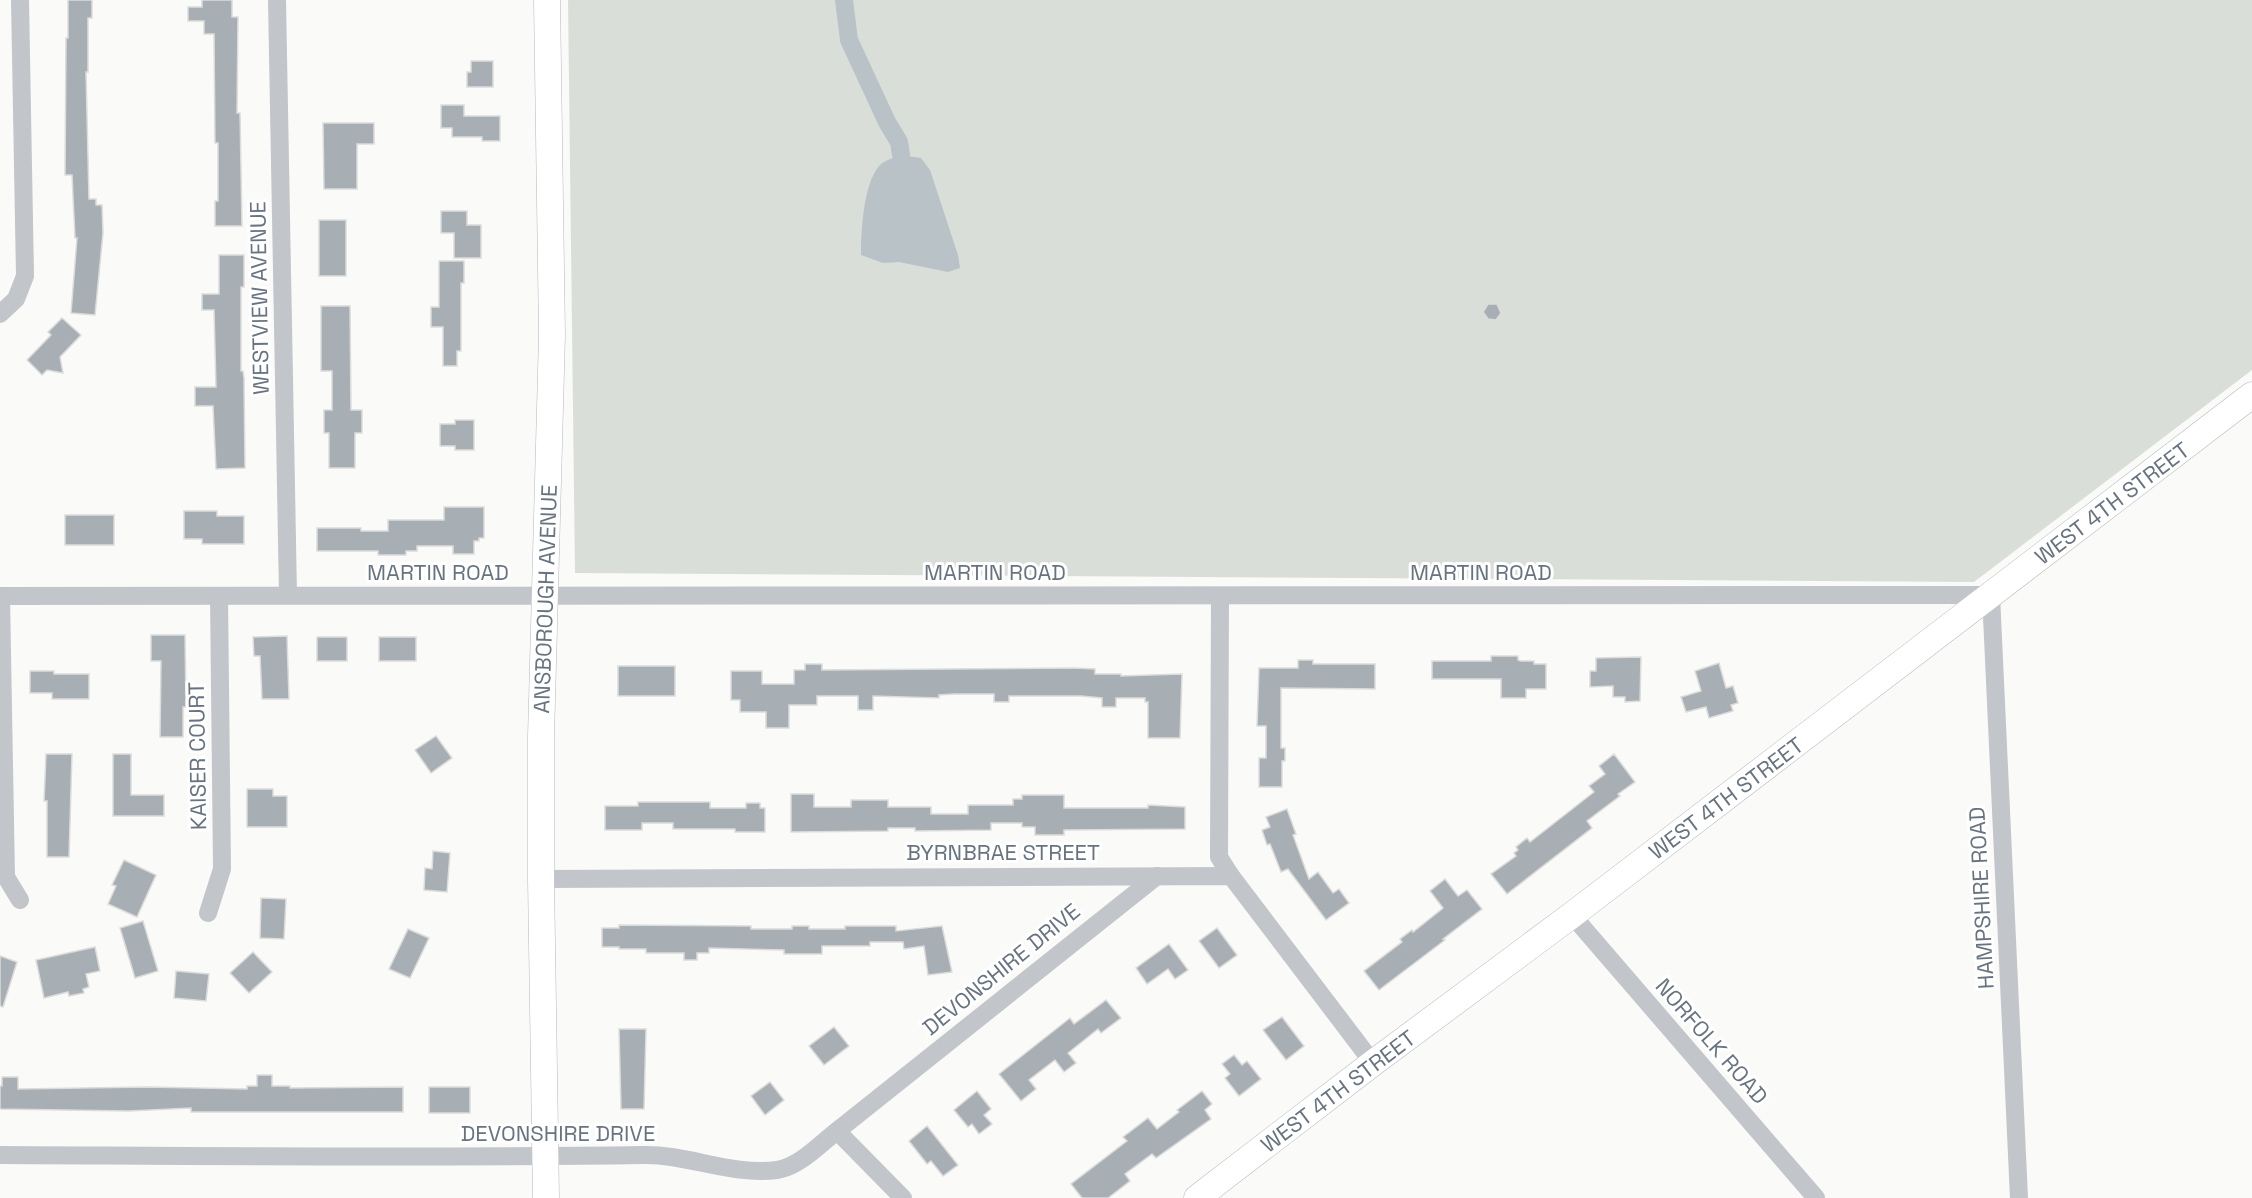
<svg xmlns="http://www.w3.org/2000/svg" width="2252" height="1198" font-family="'Space Grotesk',sans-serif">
<rect width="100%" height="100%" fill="#fafaf8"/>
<path fill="#daded8" d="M568 0H2252V370L1974 582 575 573Z"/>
<path fill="#b9c2c7" d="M901 155 921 158 930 170 958 255 960 268 948 272 899 262 883 263 861 255C861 232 863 183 880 165 885 160 894 158 901 155Z"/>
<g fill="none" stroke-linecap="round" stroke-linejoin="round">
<path stroke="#b9c2c7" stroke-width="18" d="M844 0 849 40 887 122 899 142 901 155"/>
</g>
<g fill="#a7aeb4" stroke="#dcdcda" stroke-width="1.5">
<path d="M68 0H92V18H88V72H86L89 199H96V205H102L103 233 95 315 71 313 77 238H75L72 175H65L66 38H68Z"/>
<path d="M202 0H232V17H238L237 113H240L242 226H215V201H218V143H215L214 34H204V21H188V7H202Z"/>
<path d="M471 61H493V87H467V72H471Z"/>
<path d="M441 105H464V116H500V141H482V137H452V128H441Z"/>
<path d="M323 123H374V144H357V189H324Z"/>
<path d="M441 211H467V225H481V258H454V233H441Z"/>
<rect x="319" y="220" width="27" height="56"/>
<path d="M219 255H244V287H241V371H243L244 378 245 468 216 469 213 406H195V387H216L214 310H202V294H219Z"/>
<path d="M439 261H464V283H461V351H457V366H443V327H431V307H439Z"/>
<path d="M1488 304H1497L1501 313 1496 320 1488 319 1483 312Z"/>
<path d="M321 306H350L351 410H362V433H355V468H329V433H324V410H332V371H321Z"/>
<path d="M62 318 81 335 60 357 63 373 47 370 42 375 27 360 51 335 48 332Z"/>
<path d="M455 420H474V450H455V446H440V424H455Z"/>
<path d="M444 507H484V538H479V541H474V554H453V546H417V551H406V555H378V551H317V528H361V531H388V520H444Z"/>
<path d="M184 511H217V516H244V544H202V539H184Z"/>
<rect x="65" y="515" width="49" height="30"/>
<path d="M151 635H185L186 707H183V737H160L161 661H151Z"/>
<path d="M287 636 289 699H262L260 656H254L253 637Z"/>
<rect x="317" y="637" width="30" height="24"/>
<rect x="379" y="637" width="37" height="24"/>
<path d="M1491 656H1518V660L1521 661H1534V664H1546V689H1526V698H1501V679H1432V661H1491Z"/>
<path d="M1641 657 1640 701 1625 702V697H1613V686L1590 687V671H1596V658Z"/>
<path d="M1298 660H1313V664H1375V689L1281 688V748H1285V761H1282V787H1259V758H1266V726H1257L1259 668H1298Z"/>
<path d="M1719 663 1726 688 1733 686 1738 703 1731 705 1733 711 1709 718 1706 707 1686 712 1681 697 1701 691 1695 671Z"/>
<path d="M805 664H822V670L1074 668 1095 669V674H1121V676L1182 674 1180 738H1148V702H1145V698H1116V707H1102V698L1081 696H1009V702H994V694H954L939 695V698L873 696V710H858V696H817V705H789V728H766V712H740V700H731V671H762V684H794V670H805Z"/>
<rect x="618" y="666" width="57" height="30"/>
<path d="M30 671H54V674H89V699H52V693H30Z"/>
<path d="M436 736 452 758 431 773 415 750Z"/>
<path d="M46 754H72L69 857H47V801H44Z"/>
<path d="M113 754H131V795H164V816H113Z"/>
<path d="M1614 754 1635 782 1618 794 1620 796 1587 821 1592 828 1507 894 1491 874 1516 856 1514 853 1518 850 1516 847 1527 838 1530 842 1594 792 1589 786 1605 774 1599 766Z"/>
<path d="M247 789H273V796H287V827H247Z"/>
<path d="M791 794H814V807H851V800H888V807H931V814H968V805H1013V799H1022V795H1064V808H1148V805L1185 807V829L1064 830V835H1035V827H1022V823H991V830L915 831V828H888V831L791 832Z"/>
<path d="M638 802H710V808H746V803H760V808H765V832H735V829H673V823H642V830H605V806H638Z"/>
<path d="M1287 809 1296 834 1293 835 1309 879 1318 872 1333 893 1339 889 1349 903 1326 920 1288 869 1281 872 1270 844 1267 845 1262 830 1270 827 1266 817Z"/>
<path d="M433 851 450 853 447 892 424 890 425 868 432 869Z"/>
<path d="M124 860 156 875 137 917 108 904 116 886 112 885Z"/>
<path d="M1445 879 1458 896 1467 890 1482 909 1443 939 1445 940 1379 990 1364 971 1402 942 1400 939 1412 930 1413 932 1442 909 1443 908 1430 891Z"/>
<path d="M261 898 286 899 284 939 260 938Z"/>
<path d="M143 921 158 971 135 978 120 928Z"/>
<path d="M619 925 751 926V929H792V926H809V929H845V926H896V931L942 926 952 972 928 975 924 946 904 949 903 942H870V946H822V954H784V950L709 948V953H697V960H684V953H646V949H619V947H602V928H619Z"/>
<path d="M1217 928 1237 955 1219 968 1199 941Z"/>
<path d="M408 929 429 938 410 978 389 969Z"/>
<path d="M1169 944 1188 970 1175 979 1168 969 1147 984 1136 968Z"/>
<path d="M95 947 100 971 86 974 89 987 83 989 84 993 69 996 68 992 44 998 36 960Z"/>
<path d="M253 952 272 972 249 993 230 973Z"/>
<path d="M0 956 17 962 3 1007 0 1006Z"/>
<path d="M176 971 209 974 206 1001 174 998Z"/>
<path d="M1106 1000 1121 1018 1101 1033 1098 1029 1068 1053 1076 1063 1064 1072 1055 1060 1029 1080 1036 1089 1021 1101 999 1074 1070 1018 1074 1024Z"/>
<path d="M1282 1017 1304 1046 1286 1060 1263 1030Z"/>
<path d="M834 1027 849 1046 824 1065 809 1046Z"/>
<path d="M619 1029H646L644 1109H621Z"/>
<path d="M1234 1055 1242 1065 1247 1061 1261 1079 1239 1096 1225 1078 1230 1074 1222 1064Z"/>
<path d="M257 1075H272V1086H290V1088L403 1087V1112H191V1108L129 1111 0 1109V1086H2V1077H18V1089L148 1087 247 1089V1086H257Z"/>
<path d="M770 1082 784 1100 765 1115 751 1096Z"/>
<rect x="429" y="1087" width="41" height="26"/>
<path d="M977 1091 991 1109 984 1115 992 1124 979 1134 972 1124 968 1127 954 1110Z"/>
<path d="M1202 1091 1212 1104 1205 1110 1211 1119 1156 1158 1152 1154 1125 1174 1130 1181 1108 1198H1082L1071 1184 1127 1141 1123 1137 1148 1118 1157 1129 1179 1112 1177 1110Z"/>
<path d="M927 1126 958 1165 943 1176 931 1161 927 1164 909 1141Z"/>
</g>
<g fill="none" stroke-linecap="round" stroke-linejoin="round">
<defs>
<g id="secondary">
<path d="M546 1198 541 879V737L552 335 547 0"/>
<path d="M1197 1198 1373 1063 1572 915 2252 395"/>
</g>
</defs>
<use href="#secondary" stroke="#b4b9be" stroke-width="27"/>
<g stroke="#c2c5c9" stroke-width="18">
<path d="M277 0 288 595"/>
<path d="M0 314 16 299 25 276 20 0"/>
<path d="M0 596 1991 595 2019 1198"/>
<path d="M1 596 6 877 20 900"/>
<path d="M1220 596 1219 857 1231 876"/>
<path d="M541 879 1231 876 1373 1063"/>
<path d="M208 913 222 869 219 596"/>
<path d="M1572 915 1816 1198"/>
<path d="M837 1131 903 1198"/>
<path d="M0 1155C214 1156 429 1158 643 1155 688 1154 731 1176 777 1170 799 1167 820 1144 837 1131L1157 876"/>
</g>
<use href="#secondary" stroke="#fff" stroke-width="26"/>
</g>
<g text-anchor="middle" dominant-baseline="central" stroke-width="6" stroke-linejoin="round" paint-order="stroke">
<g font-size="22" fill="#677480" stroke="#fff">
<text transform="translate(259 298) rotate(-91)">WESTVIEW AVENUE</text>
<text transform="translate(2112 503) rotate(-37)">WEST 4TH STREET</text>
<text x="438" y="572">MARTIN ROAD</text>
<text x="995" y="572">MARTIN ROAD</text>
<text x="1481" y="572">MARTIN ROAD</text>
<text transform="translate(545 599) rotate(-88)">ANSBOROUGH AVENUE</text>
<text transform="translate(197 756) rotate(-91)">KAISER COURT</text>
<text transform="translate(1726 798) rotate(-37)">WEST 4TH STREET</text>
<text x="1003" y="852">BYRNBRAE STREET</text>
<text transform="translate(1981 898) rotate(-93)">HAMPSHIRE ROAD</text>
<text transform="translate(1001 969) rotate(-39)">DEVONSHIRE DRIVE</text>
<text transform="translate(1712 1041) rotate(49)">NORFOLK ROAD</text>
<text transform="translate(1338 1091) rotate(-37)">WEST 4TH STREET</text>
<text x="558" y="1133">DEVONSHIRE DRIVE</text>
</g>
</g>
</svg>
